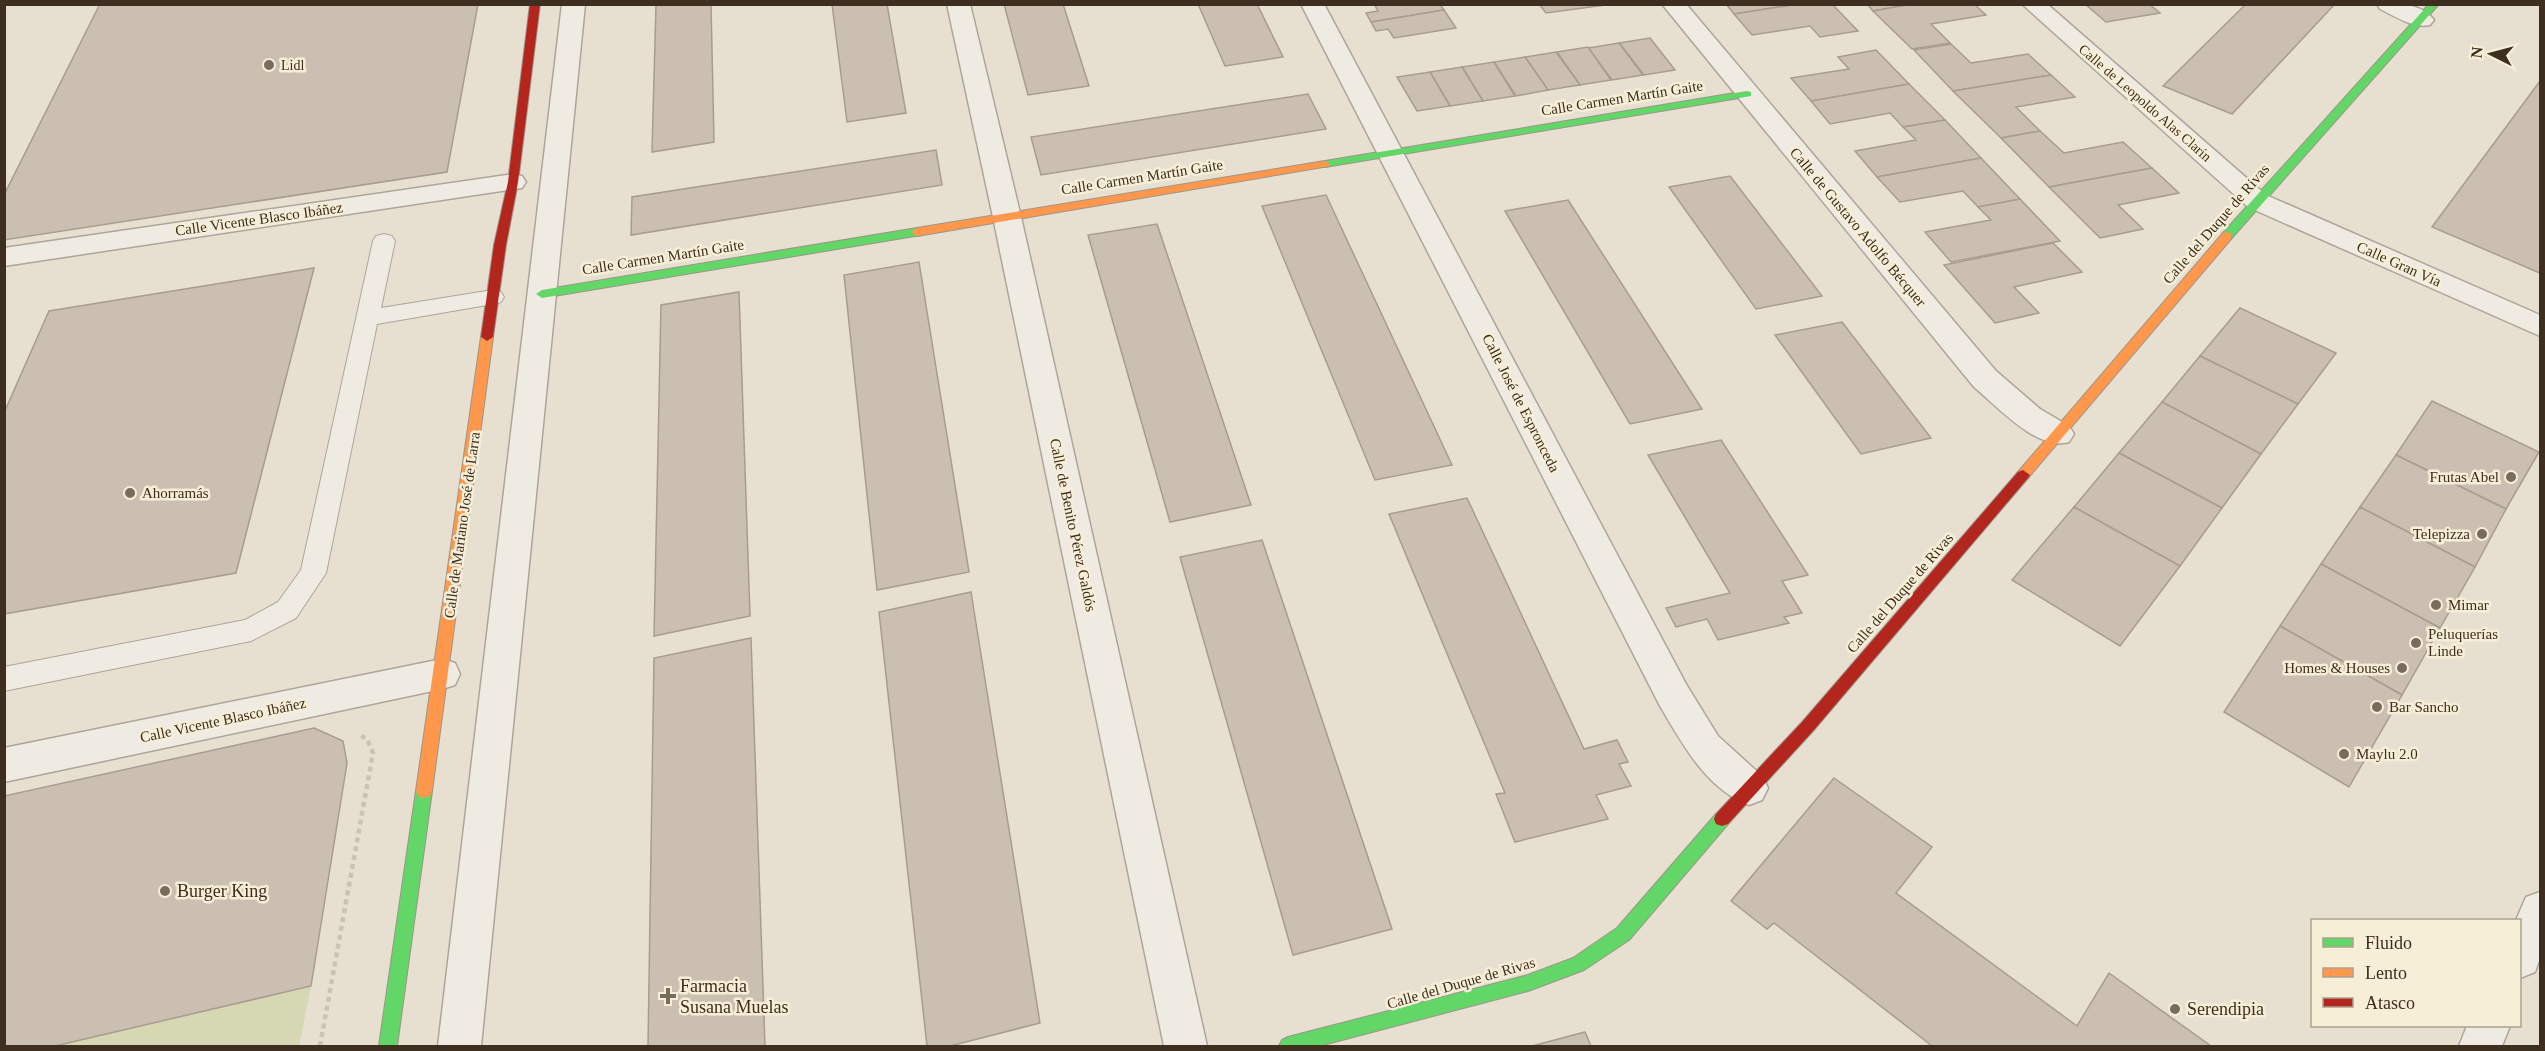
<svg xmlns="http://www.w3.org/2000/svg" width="2545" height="1051" font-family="'Times New Roman',serif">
<rect width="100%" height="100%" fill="#e7e0d1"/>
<path fill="#d6d7b3" d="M311 986 299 1046H55Z"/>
<g fill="#cbbfb2" stroke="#a89c90" stroke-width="1.5">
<path d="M100 4H478L447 172 4 240V195Z"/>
<path d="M656 4H711L714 142 652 152Z"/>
<path d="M832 4H887L906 113 847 122Z"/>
<path d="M1004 4H1063L1089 86 1028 95Z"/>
<path d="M1198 4H1257L1283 57 1225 66Z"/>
<path d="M1374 4H1440L1444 10 1371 22 1366 13 1378 11Z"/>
<path d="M1539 4H1605L1606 5 1546 13Z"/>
<path d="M1726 4H1798L1734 14Z"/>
<path d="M1798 4H1832L1858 31 1820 37 1810 26 1752 35 1734 14Z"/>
<path d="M1867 4H1912L1873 11Z"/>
<path d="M1912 4H1974L1986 15 1931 24 1950 43 1912 49 1873 11Z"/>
<path d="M2085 4H2149L2160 13 2106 22Z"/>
<path d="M2246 4 2334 5 2232 114 2163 86Z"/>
<path d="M1444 10 1456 28 1394 38 1388 29 1376 31 1371 22Z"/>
<path d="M1650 38 1675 70 1644 75 1619 43Z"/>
<path d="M1619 43 1643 75 1612 80 1588 48Z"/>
<path d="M1951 44 1971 63 2028 54 2051 75 1953 91 1914 50Z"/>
<path d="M1588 47 1611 80 1580 85 1557 52Z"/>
<path d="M1876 50 1909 84 1811 101 1791 78 1849 69 1838 57Z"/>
<path d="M1556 52 1580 85 1548 90 1525 57Z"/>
<path d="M1525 57 1548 90 1516 96 1494 62Z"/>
<path d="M1494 62 1515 96 1483 101 1462 67Z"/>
<path d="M1462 67 1483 101 1450 106 1430 72Z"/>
<path d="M1430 72 1450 106 1417 111 1397 77Z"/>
<path d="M2051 75 2075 97 2016 107 2040 131 2001 138 1953 91Z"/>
<path d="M2540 81V273L2432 227Z"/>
<path d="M1909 84 1945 120 1903 127 1890 113 1830 124 1811 101Z"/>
<path d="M1308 94 1326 129 1041 175 1031 137Z"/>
<path d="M1945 120 1981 158 1877 177 1855 151 1916 140 1903 127Z"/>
<path d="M2040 131 2064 153 2123 142 2152 168 2049 187 2001 138Z"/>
<path d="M936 150 942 185 631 235 632 197Z"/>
<path d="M1981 158 2020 199 1978 207 1963 191 1900 202 1877 177Z"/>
<path d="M2152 168 2179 193 2118 205 2143 229 2100 238 2049 187Z"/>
<path d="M1730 176 1822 296 1756 309 1669 187Z"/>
<path d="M1326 195 1452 465 1375 480 1262 206Z"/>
<path d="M2020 199 2060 241 1951 262 1925 232 1991 220 1978 207Z"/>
<path d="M1568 200 1702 409 1630 424 1505 211Z"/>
<path d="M1157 224 1251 505 1170 522 1088 235Z"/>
<path d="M2053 243 2082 272 2014 287 2039 313 1995 323 1944 265Z"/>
<path d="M919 262 969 572 877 590 844 275Z"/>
<path d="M314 268 236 573 4 614V413L49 311Z"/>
<path d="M739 292 750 616 654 636 661 305Z"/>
<path d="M2240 308 2336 353 2298 404 2200 356Z"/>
<path d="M1842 322 1931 438 1861 454 1775 335Z"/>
<path d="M2200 356 2298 404 2261 454 2162 402Z"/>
<path d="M2432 401 2539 452 2506 509 2396 455Z"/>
<path d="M2162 402 2261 454 2222 508 2119 453Z"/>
<path d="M1721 440 1808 575 1782 581 1802 613 1784 617 1789 623 1718 640 1707 619 1676 627 1666 608 1730 593 1648 455Z"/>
<path d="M2119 453 2222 508 2180 566 2074 507Z"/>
<path d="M2396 455 2506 509 2475 567 2360 507Z"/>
<path d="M1467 498 1584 749 1617 740 1628 762 1619 764 1631 786 1596 795 1608 819 1515 842 1496 794 1505 793 1389 514Z"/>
<path d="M2074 507 2180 566 2120 646 2012 580Z"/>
<path d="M2360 507 2475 567 2440 628 2321 564Z"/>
<path d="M1262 540 1392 929 1293 955 1180 557Z"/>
<path d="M2321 564 2440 628 2402 695 2280 626Z"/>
<path d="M971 592 1040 1023 950 1046H927L879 612Z"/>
<path d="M2280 626 2402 695 2349 787 2224 712Z"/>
<path d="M751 638 765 1046H648L654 658Z"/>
<path d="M314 728 343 741 347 763 311 986 55 1046H4V796Z"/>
<path d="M1834 778 1932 847 1896 893 2077 1026 2109 973 2211 1046H1932L1774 923 1767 929 1731 901Z"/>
<path d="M1585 1032 1591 1046H1532Z"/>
</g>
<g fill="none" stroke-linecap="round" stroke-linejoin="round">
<defs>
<path id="lane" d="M384 234 392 236 395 241 381 308 493 290 501 292 504 297 501 302 493 304 377 324 326 573 296 618 251 641 4 691V667L245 620 278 602 301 570 373 241 376 236Z"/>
<g id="street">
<path d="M562 4H585L481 1046H438Z"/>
<path d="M947 4H970L1021 217 1207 1046H1164L993 217Z"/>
<path d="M1301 4H1324L1686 684 1718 736 1762 776 1768 788 1762 800 1749 805C1706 789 1682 743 1660 706Z"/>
<path d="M1662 4H1686L1996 371 2040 409 2069 426 2074 434 2069 442C2038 452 1997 406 1974 387Z"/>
<path d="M2022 4H2047L2266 195 2540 315V336L2248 207Z"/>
<path d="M2377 4C2396 4 2421 2 2434 20L2430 25C2413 29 2395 16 2380 9Z"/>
<path d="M513 174 522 176 526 182 522 188 4 266V248Z"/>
<path d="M442 659 455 663 460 674 455 685 442 689 4 782V748Z"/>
<path d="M2540 892V958L2535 972 2520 978V920H2516L2526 897Z"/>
<path d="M2467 1026H2510L2502 1046H2459Z"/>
</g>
<g id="fast">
<path d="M2429 4H2439L2231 239H2223V233Z"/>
<path d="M1747 91 1751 92V96L1325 167 1320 164 1325 161Z"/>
<path d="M917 228 923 232 921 235 542 298 536 294 542 290Z"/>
<path d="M424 784 430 786 432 791 397 1046H379L416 791 418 786Z"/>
<path d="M1722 812 1728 814 1730 819 1728 824 1629 940 1584 970 1528 991 1319 1046H1279L1282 1040 1288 1037 1528 975 1573 958 1617 928 1716 814Z"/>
</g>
<g id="slow">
<path d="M1325 161 1330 164 1329 166 917 236 911 232 917 228Z"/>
<path d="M2227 232 2231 233V239L2028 478H2018L2016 475 2018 472 2223 233Z"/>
<path d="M487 333 493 337 432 791 430 796 424 798 418 796 416 791 481 337Z"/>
</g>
<g id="jam">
<path d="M530 4H540L518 182 506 245 493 337 487 341 481 337 494 245 508 182Z"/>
<path d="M2023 470 2030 475 2028 478 1813 731 1728 824 1722 826 1716 824 1714 819 1716 814 1803 721 2018 472Z"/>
</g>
</defs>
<use href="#lane" stroke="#ada599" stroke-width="2"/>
<use href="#street" stroke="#ada599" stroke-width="3"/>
<use href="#fast" stroke="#9c958a" stroke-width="2"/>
<use href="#slow" stroke="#9c958a" stroke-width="2"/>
<use href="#jam" stroke="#9c958a" stroke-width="2"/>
<path stroke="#c8c2b9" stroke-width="4.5" stroke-dasharray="5 4" stroke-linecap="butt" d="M320 1046 373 753 367 739 361 736"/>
<use href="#lane" fill="#efebe3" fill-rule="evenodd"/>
<use href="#street" fill="#efebe3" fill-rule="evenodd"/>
<use href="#fast" fill="#63d668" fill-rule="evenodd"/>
<use href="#slow" fill="#ff974d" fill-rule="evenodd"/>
<use href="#jam" fill="#b3261e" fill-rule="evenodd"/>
</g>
<g fill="#786c5e" stroke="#f7eed8" stroke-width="2">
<circle cx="269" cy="65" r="6"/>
<circle cx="2511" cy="477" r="6"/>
<circle cx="130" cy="493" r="6"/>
<circle cx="2482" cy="534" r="6"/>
<circle cx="2436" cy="605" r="6"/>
<circle cx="2416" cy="643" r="6"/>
<circle cx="2402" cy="668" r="6"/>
<circle cx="2377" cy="707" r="6"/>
<circle cx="2344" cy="754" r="6"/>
<circle cx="165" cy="891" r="6"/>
<path d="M665 987h6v6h6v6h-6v6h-6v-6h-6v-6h6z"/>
<circle cx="2175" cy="1009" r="6"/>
</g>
<g text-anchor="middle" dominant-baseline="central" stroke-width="5" stroke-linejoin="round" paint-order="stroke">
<g font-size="14" fill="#3d2e20" stroke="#f7eed8" text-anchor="start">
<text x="281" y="65">Lidl</text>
</g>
<g font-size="14" fill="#3d2e20" stroke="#f7eed8">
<text transform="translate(2145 103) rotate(41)">Calle de Leopoldo Alas Clarín</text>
</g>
<g font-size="15" fill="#3d2e20" stroke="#f7eed8">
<text transform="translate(1622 98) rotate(-9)">Calle Carmen Martín Gaite</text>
<text transform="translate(1142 177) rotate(-9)">Calle Carmen Martín Gaite</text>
<text transform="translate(259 219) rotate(-8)">Calle Vicente Blasco Ibáñez</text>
<text transform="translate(2216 224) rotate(-49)">Calle del Duque de Rivas</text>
<text transform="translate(1858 227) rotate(50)">Calle de Gustavo Adolfo Bécquer</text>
<text transform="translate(663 257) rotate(-9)">Calle Carmen Martín Gaite</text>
<text transform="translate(2399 264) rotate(24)">Calle Gran Vía</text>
<text transform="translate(1521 403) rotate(63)">Calle José de Espronceda</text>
<text transform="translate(462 525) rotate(-82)">Calle de Mariano José de Larra</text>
<text transform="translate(1073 525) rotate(78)">Calle de Benito Pérez Galdós</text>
<text transform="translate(1900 593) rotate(-49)">Calle del Duque de Rivas</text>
<text transform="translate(223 720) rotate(-12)">Calle Vicente Blasco Ibáñez</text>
<text transform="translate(1461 983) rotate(-16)">Calle del Duque de Rivas</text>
</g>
<g font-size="15" fill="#3d2e20" stroke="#f7eed8" text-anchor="start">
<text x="2499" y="477" text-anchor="end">Frutas Abel</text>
<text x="142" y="493">Ahorramás</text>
<text x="2470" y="534" text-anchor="end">Telepizza</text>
<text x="2448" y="605">Mimar</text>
<text x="2428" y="634">Peluquerías<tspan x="2428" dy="17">Linde</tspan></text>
<text x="2390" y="668" text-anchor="end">Homes &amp; Houses</text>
<text x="2389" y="707">Bar Sancho</text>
<text x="2356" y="754">Maylu 2.0</text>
</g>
<g font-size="18" fill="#3d2e20" stroke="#f7eed8" text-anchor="start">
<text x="177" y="891">Burger King</text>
<text x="680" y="986">Farmacia<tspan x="680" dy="21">Susana Muelas</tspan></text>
<text x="2187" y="1009">Serendipia</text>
</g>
</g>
<rect width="2545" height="1051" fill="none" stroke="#3d2e20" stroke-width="12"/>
<rect x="2311" y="919" width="210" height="108" fill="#f7eed8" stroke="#ada18e" stroke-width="1.5"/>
<rect x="2323" y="938" width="30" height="9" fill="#63d668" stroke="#ada18e" stroke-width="1.5"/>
<text x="2365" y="949" font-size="18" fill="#3d2e20">Fluido</text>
<rect x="2323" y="968" width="30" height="9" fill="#ff974d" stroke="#ada18e" stroke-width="1.5"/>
<text x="2365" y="979" font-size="18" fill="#3d2e20">Lento</text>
<rect x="2323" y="998" width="30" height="9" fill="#b3261e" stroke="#ada18e" stroke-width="1.5"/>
<text x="2365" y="1009" font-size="18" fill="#3d2e20">Atasco</text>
<g transform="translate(2491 54) rotate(276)" stroke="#f7eed8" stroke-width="4.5" paint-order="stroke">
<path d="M0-4.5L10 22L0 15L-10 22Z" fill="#3d2e20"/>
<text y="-9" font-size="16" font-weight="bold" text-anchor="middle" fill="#3d2e20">N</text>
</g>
</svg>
